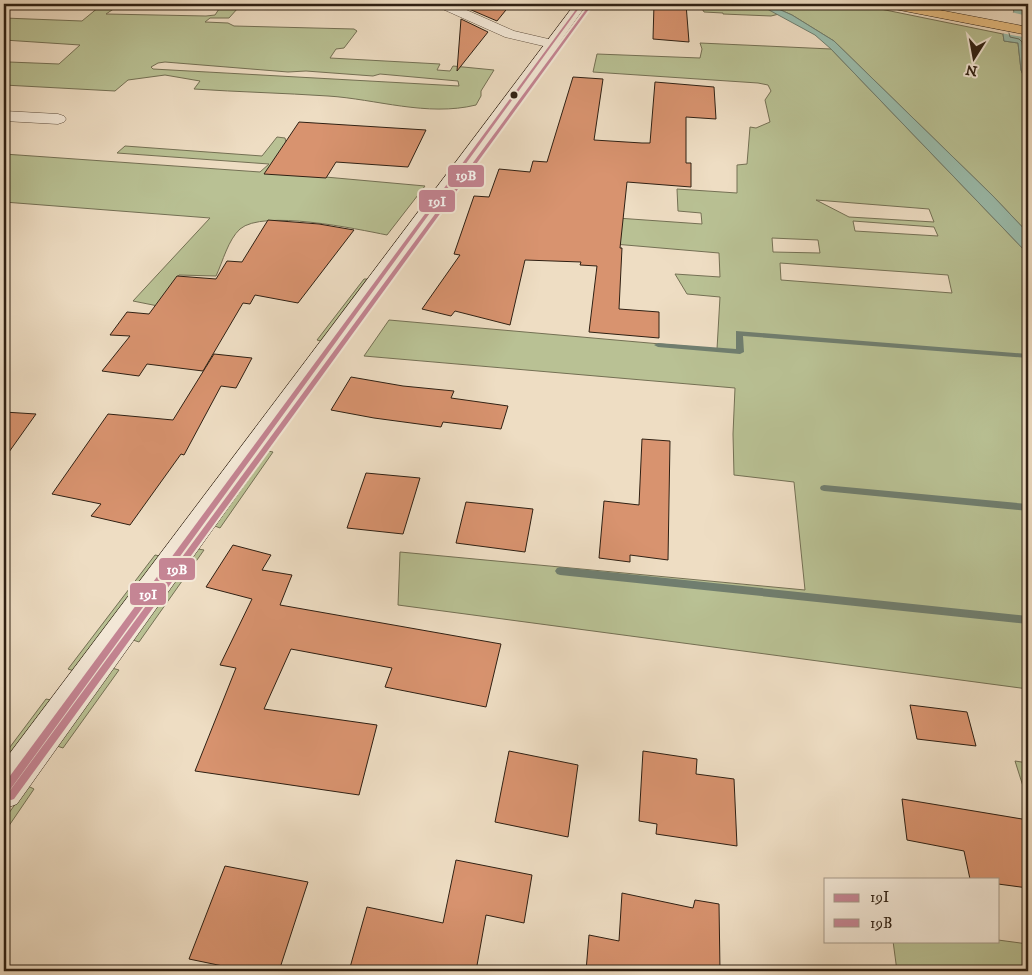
<svg xmlns="http://www.w3.org/2000/svg" width="1032" height="975" font-family="'IM FELL DW Pica',serif">
<rect width="100%" height="100%" fill="#eeddc3"/>
<filter id="stains"><feTurbulence type="fractalNoise" baseFrequency=".004" numOctaves="4"/><feColorMatrix values="0 0 0 0 .2 0 0 0 0 .09 0 0 0 0 .02 0 0 0 .5 -.17"/></filter>
<radialGradient id="worn" r=".72"><stop offset=".6" stop-color="#630" stop-opacity="0"/><stop offset="1" stop-color="#630" stop-opacity=".3"/></radialGradient>
<g fill="#b9c194" stroke="#747054" fill-rule="evenodd">
<path d="M4 4H229L226 7 238 8 229 18H210L205 22 228 23 234 26 354 29 357 31 344 48 336 49 330 58 440 64 437 70 450 71 453 66 494 70 481 91V96L476 105C427 117 376 99 328 96 283 93 239 92 194 89L200 81 165 75 128 80 115 91 4 85V66L9 62 59 64 80 45 4 40V18L82 21 99 7 4 6ZM115 8 219 9 215 15 206 16 106 14ZM165 62 288 72 306 71 373 76 380 74 458 81 459 86 153 69 151 67 158 63Z"/>
<path d="M680 4H759L779 14 771 16 723 14V13L704 12 701 7 680 6Z"/>
<path d="M767 4H856L1003 34 1004 41 1018 43 1021 70 1028 87V233L993 196 834 41 792 15Z"/>
<path d="M700 43 831 49 1028 254V689L398 605 400 552 805 590 794 482 734 475 733 434 735 388 364 356 389 320 717 349 720 297 687 294 675 274 720 277 719 253 614 244 617 218 702 224 701 213 678 211 677 189 737 193V165L747 164 750 127 756 128 770 122 765 100 771 91 768 85 758 83 593 72 597 54 700 58 702 49ZM816 200 929 209 934 222 849 217ZM853 221 934 227 938 236 855 231ZM772 238 818 240 820 253 773 252ZM780 263 948 275 952 293 781 280Z"/>
<path d="M277 137 285 138 287 146 270 172 425 186 387 235C357 229 263 209 240 229 228 240 223 261 216 276L179 275 158 306 133 301 210 218 4 202V154L260 172 269 164 117 153 125 146 262 156Z"/>
<path d="M364 279H367L321 341 317 340Z"/>
<path d="M268 451 273 452 220 528 215 526Z"/>
<path d="M198 549 204 550 139 642 133 640Z"/>
<path d="M155 555 160 556 74 671 68 669Z"/>
<path d="M112 668 119 670 63 748 57 746Z"/>
<path d="M46 699 51 700 4 764V755Z"/>
<path d="M1015 761 1028 763V802Z"/>
<path d="M28 786 34 789 4 833V820Z"/>
<path d="M998 940 1028 944V971H897L893 941Z"/>
</g>
<g fill="#9bbdad" stroke="#707e6f">
<path d="M758 4H767L792 15 834 41 993 196 1028 233V254L831 49 815 35Z"/>
<path d="M1008 4H1028V87L1021 70 1018 43 1004 41 1003 34 1014 11Z"/>
</g>
<path fill="#eeddc3" d="M1011 12 1028 16V38L1001 33Z"/>
<g fill="none" stroke-linecap="round" stroke-linejoin="round">
<path stroke="#656e60" stroke-width="1" d="M1009 33 1010 37 1019 39 1022 42 1025 69 1028 75"/>
<g fill="#707e6f" fill-rule="evenodd">
<path d="M736 331 1028 354V358L743 336 744 352 740 354 658 347 654 345 658 343 736 349Z"/>
<path d="M824 485 1028 504V511L824 491 821 490 820 488 821 486Z"/>
<path d="M560 567 1028 616V624L560 575 557 574 555 571 557 568Z"/>
</g>
</g>
<g fill="#d8936f" stroke="#2f2013">
<path d="M462 4H487L510 5 497 21 462 6Z"/>
<path d="M654 4H686L689 42 653 39Z"/>
<path d="M461 19 488 32 457 71Z"/>
<path d="M573 77 603 79 594 140 642 143H650L655 82 714 87 716 119 686 117V163H691V187L627 182 620 248H622L619 309 659 312V338L589 332 597 266 580 265 581 262 525 260 510 325 455 311 451 316 422 309 460 255 454 254 474 196 489 197 499 169 530 172 533 161 547 162Z"/>
<path d="M299 122 426 130 408 167 336 162 326 178 264 174Z"/>
<path d="M268 220 319 224 354 230 298 303 255 295 250 304 243 303 203 371 147 364 139 376 102 371 130 336 110 335 127 312 149 314 177 276 216 279 227 261 242 262Z"/>
<path d="M214 354 252 358 236 388 221 386 184 455 181 454 130 525 91 516 101 504 52 494 108 414 173 420Z"/>
<path d="M351 377 403 386 454 391 451 398 508 406 501 429 443 422 441 427 374 418 331 410Z"/>
<path d="M4 412 36 414 4 459Z"/>
<path d="M642 439 670 441 668 560 630 555V562L599 558 604 501 639 505Z"/>
<path d="M366 473 420 478 403 534 347 528Z"/>
<path d="M466 502 533 509 525 552 456 543Z"/>
<path d="M233 545 271 555 262 570 292 575 280 605 501 644 486 707 385 687 392 668 291 649 264 709 377 725 359 795 195 771 236 668 220 665 252 599 206 587Z"/>
<path d="M910 705 967 712 976 746 917 739Z"/>
<path d="M509 751 578 765 568 837 495 822Z"/>
<path d="M643 751 697 759 696 774 734 779 737 846 656 834 657 824 639 821Z"/>
<path d="M902 799 1028 820V888L998 884V879H970L964 851 907 840Z"/>
<path d="M456 860 532 875 524 923 486 915 476 971H349L367 907 443 923Z"/>
<path d="M225 866 308 882 279 971H247L189 959Z"/>
<path d="M622 893 693 908 695 900 719 904 720 971H586L589 935 619 941Z"/>
</g>
<g fill="none" stroke-linecap="round" stroke-linejoin="round">
<defs>
<g id="minor">
<path d="M437 4H453L514 31 557 41 559 44 552 48 505 37 438 7Z"/>
<path d="M4 111 58 114 64 116 66 119 64 122 58 124 4 121Z"/>
</g>
<path id="secondary" d="M575 4H587L17 804 4 809V761Z"/>
<path id="motorway" d="M883 4H908L1028 27V35L889 8 884 7Z"/>
</defs>
<use href="#minor" stroke="#5f4f3f" stroke-width="1"/>
<use href="#secondary" stroke="#2f2013" stroke-width="1"/>
<use href="#motorway" stroke="#2f2013" stroke-width="1"/>
<use href="#minor" fill="#f4e9d8" fill-rule="evenodd"/>
<use href="#secondary" fill="#f4e9d8" fill-rule="evenodd"/>
<use href="#motorway" fill="#e7be82" fill-rule="evenodd"/>
<defs>
<path id="bus-1" d="M580 4H582L7 794 4 795V784Z"/>
<path id="bus-2" d="M587 8 589 9 14 799 11 800 8 799 7 796 8 793Z"/>
</defs>
<use href="#bus-1" stroke="#f4e9d8" stroke-width="4"/>
<use href="#bus-2" stroke="#f4e9d8" stroke-width="4"/>
<use href="#bus-1" fill="#c58594" fill-rule="evenodd"/>
<use href="#bus-2" fill="#c58594" fill-rule="evenodd"/>
</g>
<circle fill="#2f2013" stroke="#f4e9d8" stroke-width="2" cx="514" cy="95" r="4.5"/>
<g stroke="#f4e9d8" stroke-width="2">
<rect x="447" y="164" width="38" height="24" rx="5" fill="#c58594"/>
<rect x="418" y="189" width="38" height="24" rx="5" fill="#c58594"/>
<rect x="158" y="557" width="38" height="24" rx="5" fill="#c58594"/>
<rect x="129" y="582" width="38" height="24" rx="5" fill="#c58594"/>
</g>
<g font-size="14" text-anchor="middle" font-weight="bold" fill="#fff">
<text x="466" y="180">19B</text>
<text x="437" y="206">19I</text>
<text x="177" y="574">19B</text>
<text x="148" y="599">19I</text>
</g>
<rect width="1032" height="975" fill="none" stroke="#eeddc3" stroke-width="20"/>
<rect x="5" y="5" width="1022" height="965" fill="none" stroke="#2f2013" stroke-width="2.5"/>
<rect x="10" y="10" width="1012" height="955" fill="none" stroke="#2f2013"/>
<rect x="824" y="878" width="175" height="65" fill="#f4e9d8" stroke="#a59989"/>
<rect x="834" y="894" width="25" height="8" fill="#c58594" stroke="#a59989"/>
<text x="870" y="902" font-size="15" fill="#2f2013">19I</text>
<rect x="834" y="919" width="25" height="8" fill="#c58594" stroke="#a59989"/>
<text x="870" y="928" font-size="15" fill="#2f2013">19B</text>
<g transform="translate(974 58) rotate(191)" stroke="#f4e9d8" stroke-width="4" paint-order="stroke">
<path d="M0-4L9 19L0 12L-9 19Z" fill="#2f2013"/>
<text y="-8" font-size="14" font-weight="bold" text-anchor="middle" fill="#2f2013">N</text>
</g>
<rect width="100%" height="100%" filter="url(#stains)"/>
<rect width="100%" height="100%" fill="url(#worn)"/>
</svg>
